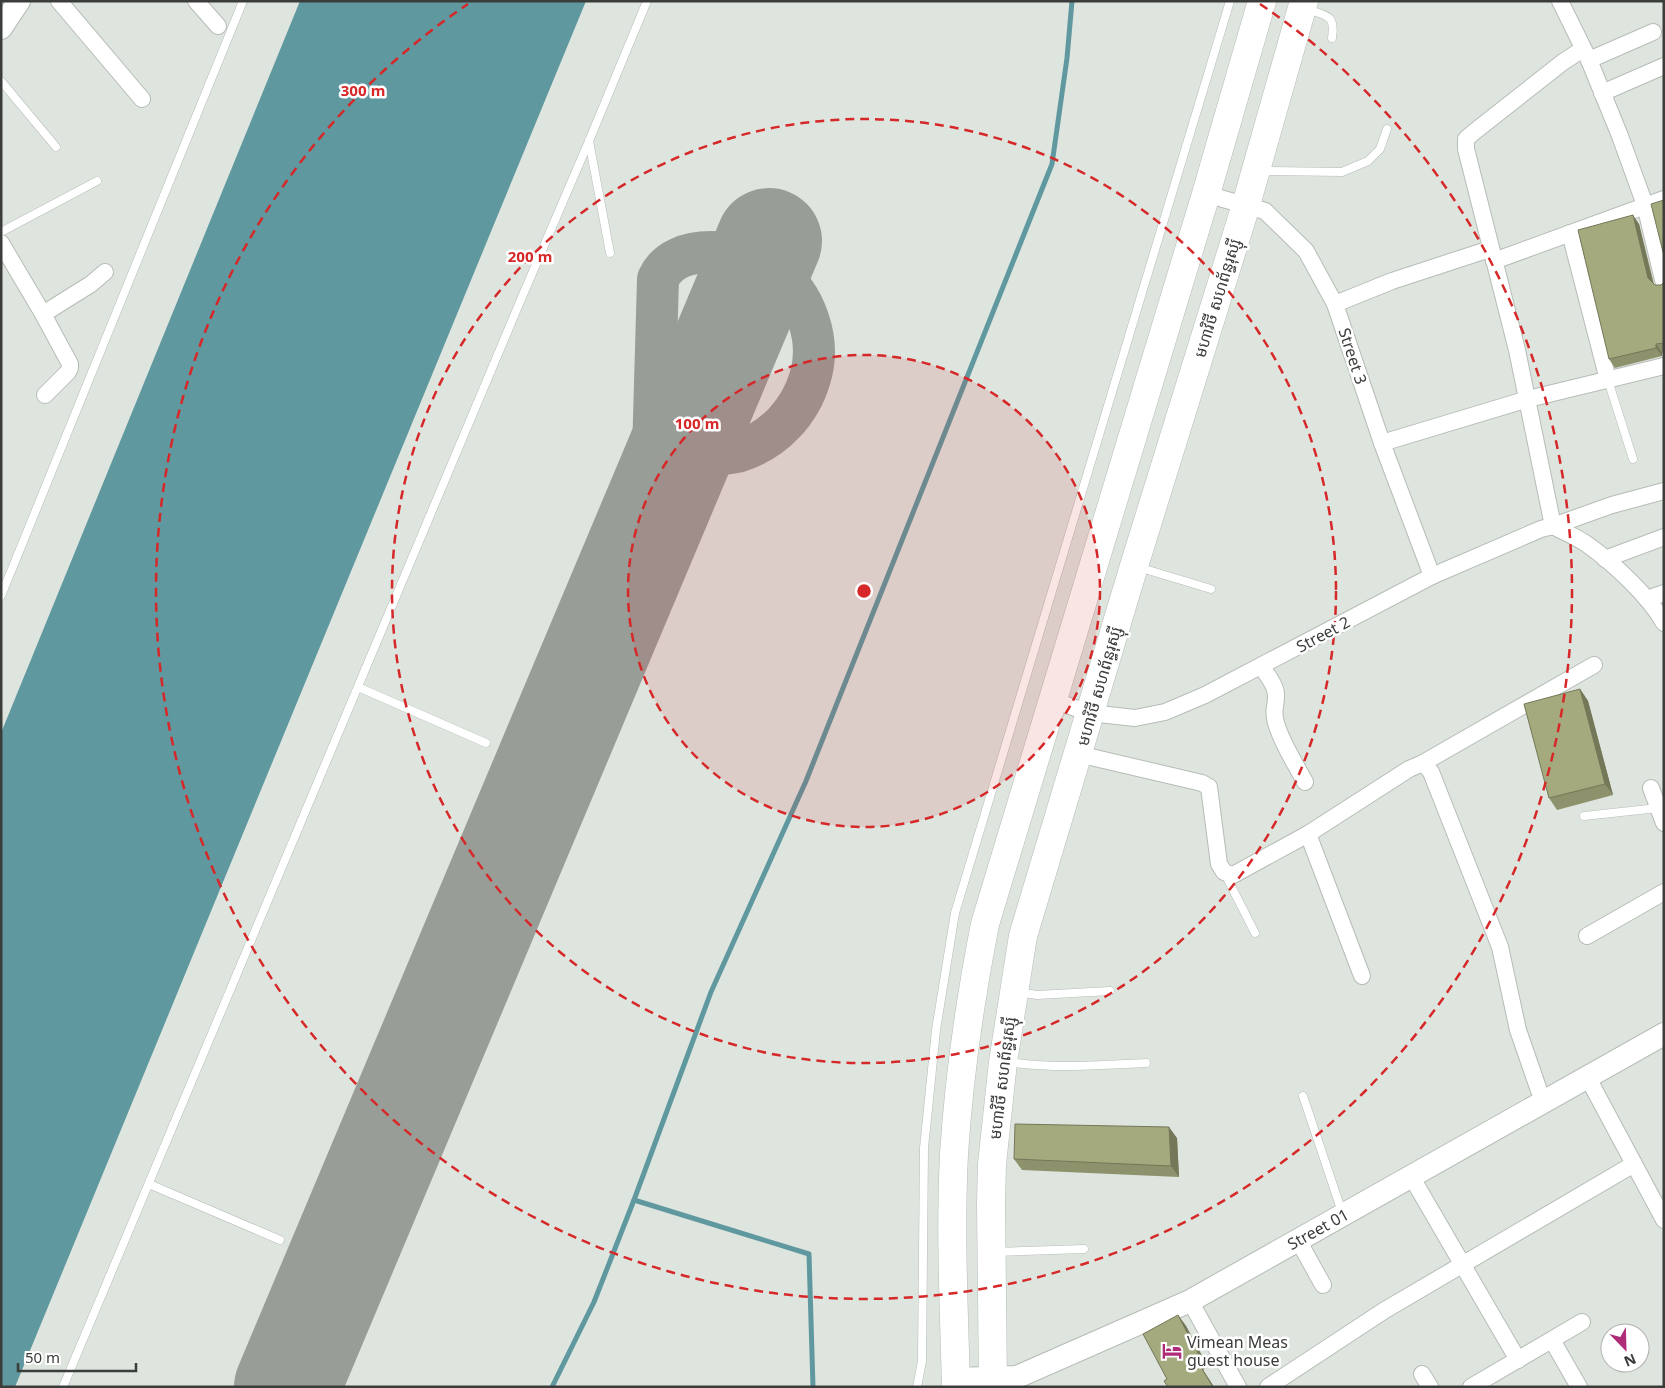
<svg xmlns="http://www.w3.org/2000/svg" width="1665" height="1388" font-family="Georgia,'Noto Sans Khmer',serif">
<rect width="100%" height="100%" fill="#dee4de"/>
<path fill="#5f989f" d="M300 1H586L15 1387H1V733Z"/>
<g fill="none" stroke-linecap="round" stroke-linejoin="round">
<g stroke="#5f989f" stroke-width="5">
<path d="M634 1200 809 1254 813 1387"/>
<path d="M552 1387 594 1302 634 1200 711 992 806 781 1052 164 1067 58 1072 1"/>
</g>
<path stroke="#999d98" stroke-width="42" d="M647 530 653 453 658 279C675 240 744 249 773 270 805 294 822 339 810 378 800 412 774 440 740 451 726 455 712 453 700 462 686 471 666 499 655 513"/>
<path stroke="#999d98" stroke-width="106" d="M287 1387 769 241"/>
<defs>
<g id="lane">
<path d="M1307 9C1326 16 1336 14 1332 38"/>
<path d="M1 81 56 147"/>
<path d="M589 141 610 253"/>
<path d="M1260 171 1342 172 1368 161 1380 149 1387 129"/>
<path d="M1 232 97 181"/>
<path d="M1608 380 1633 459"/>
<path d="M1138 567 1211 589"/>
<path d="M1 596 243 1"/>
<path d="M358 687 486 743"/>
<path d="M1584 816 1658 808"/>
<path d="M1225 874 1255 933"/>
<path d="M1018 992 1037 995 1110 991"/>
<path d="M1008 1062C1054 1069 1100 1065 1146 1063"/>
<path d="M1303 1096 1342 1212"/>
<path d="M149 1184 280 1240"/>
<path d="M996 1252 1084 1249"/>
<path d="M63 1387 522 297 589 141 647 1"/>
<path d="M917 1387 922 1361 924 1148 936 1030 955 913 1230 1"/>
</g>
<g id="street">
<path d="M59 1 142 99"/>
<path d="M196 1 218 26"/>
<path d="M1560 1 1589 60 1620 136 1645 205 1664 284"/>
<path d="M1583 49 1563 62 1474 132 1466 139V149L1517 350 1553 526 1612 505 1664 491"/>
<path d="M1589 60 1653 32"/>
<path d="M1602 93 1664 66"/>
<path d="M1206 194 1265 211 1306 251 1335 304 1382 443 1432 576"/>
<path d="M1570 233 1608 380"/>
<path d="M1 243 43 314 70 364V368L68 372 45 395"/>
<path d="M1494 261 1664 199"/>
<path d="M1335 304 1392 281 1490 249"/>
<path d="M43 314 91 284 105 272"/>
<path d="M1382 443 1528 399 1664 366"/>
<path d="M1605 559 1664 537"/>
<path d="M1647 599 1664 593"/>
<path d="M1261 666C1267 675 1277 686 1276 697 1276 709 1272 709 1276 723 1282 744 1295 763 1305 782"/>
<path d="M1052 700 1090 713 1135 718 1165 712 1205 695 1432 576 1541 529 1553 526C1564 532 1577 537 1588 545 1613 563 1649 596 1664 623"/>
<path d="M1078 754 1202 783 1209 787 1219 864 1224 872 1233 875 1308 834 1409 769 1423 763 1594 665"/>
<path d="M1423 763 1431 772 1500 947 1518 1030 1543 1102"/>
<path d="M1651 788 1664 823"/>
<path d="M1308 834 1362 976"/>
<path d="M1587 936 1664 892"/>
<path d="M1588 1078 1664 1220"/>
<path d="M1411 1176 1518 1360"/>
<path d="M1298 1240 1323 1285"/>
<path d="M1190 1301 1238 1387"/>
<path d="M1552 1340 1579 1387"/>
<path d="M1422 1374 1430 1387"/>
<path d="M1268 1387 1385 1310 1634 1164"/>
<path d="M1471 1387 1582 1322"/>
</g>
<g id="secondary">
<path d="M1 28 19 1"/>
<path d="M956 1379 1017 1377 1190 1301 1664 1034"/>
</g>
<g id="highway">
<path d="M956 1387C954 1309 950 1232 954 1154 959 1077 970 1000 985 924L1206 194 1262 1"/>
<path d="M993 1387 991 1203 992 1164 1003 1062 1023 936 1134 566 1246 205 1304 1"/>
</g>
</defs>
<use href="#lane" stroke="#b7bcb7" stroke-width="9"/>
<use href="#street" stroke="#b7bcb7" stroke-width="18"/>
<use href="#secondary" stroke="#b7bcb7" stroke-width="24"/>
<use href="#highway" stroke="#b7bcb7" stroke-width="29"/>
<use href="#lane" stroke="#fff" stroke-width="8"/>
<use href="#street" stroke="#fff" stroke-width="16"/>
<use href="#secondary" stroke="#fff" stroke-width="22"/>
<use href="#highway" stroke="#fff" stroke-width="28"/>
</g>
<g fill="#8e926c">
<path d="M1639 224 1654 284 1655 285H1661L1664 282V352L1662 353V356L1615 368 1609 359Z"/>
<path d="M1580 689 1588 701 1613 795 1557 810 1549 798Z"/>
<path d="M1177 1138 1179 1177 1022 1170 1014 1159Z"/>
<path d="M1178 1315 1186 1326 1208 1367 1203 1370 1214 1387H1168L1167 1379Z"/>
</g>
<g fill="#747758">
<path d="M1633 215 1639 224 1654 287 1648 278Z"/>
<path d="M1656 344 1662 353V356L1656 348Z"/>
<path d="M1580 689 1588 701 1613 795 1605 784Z"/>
<path d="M1169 1127 1177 1138 1179 1177 1171 1166Z"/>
<path d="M1178 1315 1186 1326 1208 1367 1200 1357Z"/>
<path d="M1196 1359 1203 1370 1214 1387H1213Z"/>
</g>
<g fill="#a5aa7e" stroke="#747758">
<path d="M1664 200V256L1651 204Z"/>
<path d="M1633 215 1648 278 1655 285H1661L1664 282V343L1656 344V348L1609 359 1578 230Z"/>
<path d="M1580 689 1605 784 1549 798 1524 704Z"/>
<path d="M1015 1124 1169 1127 1171 1166 1014 1159Z"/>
<path d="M1178 1315 1200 1357 1196 1359 1213 1387H1168L1164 1381 1167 1379 1143 1334Z"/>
</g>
<circle cx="864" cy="591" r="236" fill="#d62828" fill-opacity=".12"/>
<g fill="none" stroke="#d62828" stroke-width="2.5" stroke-dasharray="9 6">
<circle cx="864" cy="591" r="236"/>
<circle cx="864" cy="591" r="472"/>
<path d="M1260 4A708 708 0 1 1 468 4"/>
</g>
<defs>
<symbol id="hotel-bare" viewBox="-9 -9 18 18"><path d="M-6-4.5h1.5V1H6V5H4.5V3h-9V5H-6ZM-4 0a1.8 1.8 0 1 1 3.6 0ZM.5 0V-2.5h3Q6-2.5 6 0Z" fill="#ae2c78" stroke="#fff" stroke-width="2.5" paint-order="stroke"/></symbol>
</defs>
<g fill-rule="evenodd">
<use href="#hotel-bare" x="1158" y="1337" width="28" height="28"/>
</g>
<g text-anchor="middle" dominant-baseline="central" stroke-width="5" stroke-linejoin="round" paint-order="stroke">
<g font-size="16" fill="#3b3d3a" stroke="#fff">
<text transform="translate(1217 298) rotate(-73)">មហាវិថី សហព័ន្ធរុស្ស៊ី</text>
<text transform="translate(1353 356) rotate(72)">Street 3</text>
<text transform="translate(1323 634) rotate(-28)">Street 2</text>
<text transform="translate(1099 686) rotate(-74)">មហាវិថី សហព័ន្ធរុស្ស៊ី</text>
<text transform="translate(1002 1078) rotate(-83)">មហាវិថី សហព័ន្ធរុស្ស៊ី</text>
<text transform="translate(1318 1229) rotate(-29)">Street 01</text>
</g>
<g font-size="16" fill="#3b3d3a" stroke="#fff" text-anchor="start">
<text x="1187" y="1342">Vimean Meas<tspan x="1187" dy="18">guest house</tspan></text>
</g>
</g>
<circle cx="864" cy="591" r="8" fill="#d62828" stroke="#fff" stroke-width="2.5"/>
<g font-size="15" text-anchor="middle" font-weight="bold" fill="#d62828" stroke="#fff" stroke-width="5" stroke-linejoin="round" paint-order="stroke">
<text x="363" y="96">300 m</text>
<text x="530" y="262">200 m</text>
<text x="697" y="429">100 m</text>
</g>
<rect width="1665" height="1388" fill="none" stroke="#3b3d3a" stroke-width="5"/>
<g transform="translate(1625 1348) rotate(157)"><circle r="24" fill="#ffffff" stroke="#b1b1b0"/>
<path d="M0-4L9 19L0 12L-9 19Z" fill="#ae2c78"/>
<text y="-8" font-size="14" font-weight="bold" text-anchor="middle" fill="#3b3d3a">N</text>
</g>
<path d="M18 1363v8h118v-8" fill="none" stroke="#3b3d3a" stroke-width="2.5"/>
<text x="25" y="1363" font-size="15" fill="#3b3d3a" stroke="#ffffff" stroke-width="4" paint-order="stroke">50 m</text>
</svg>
